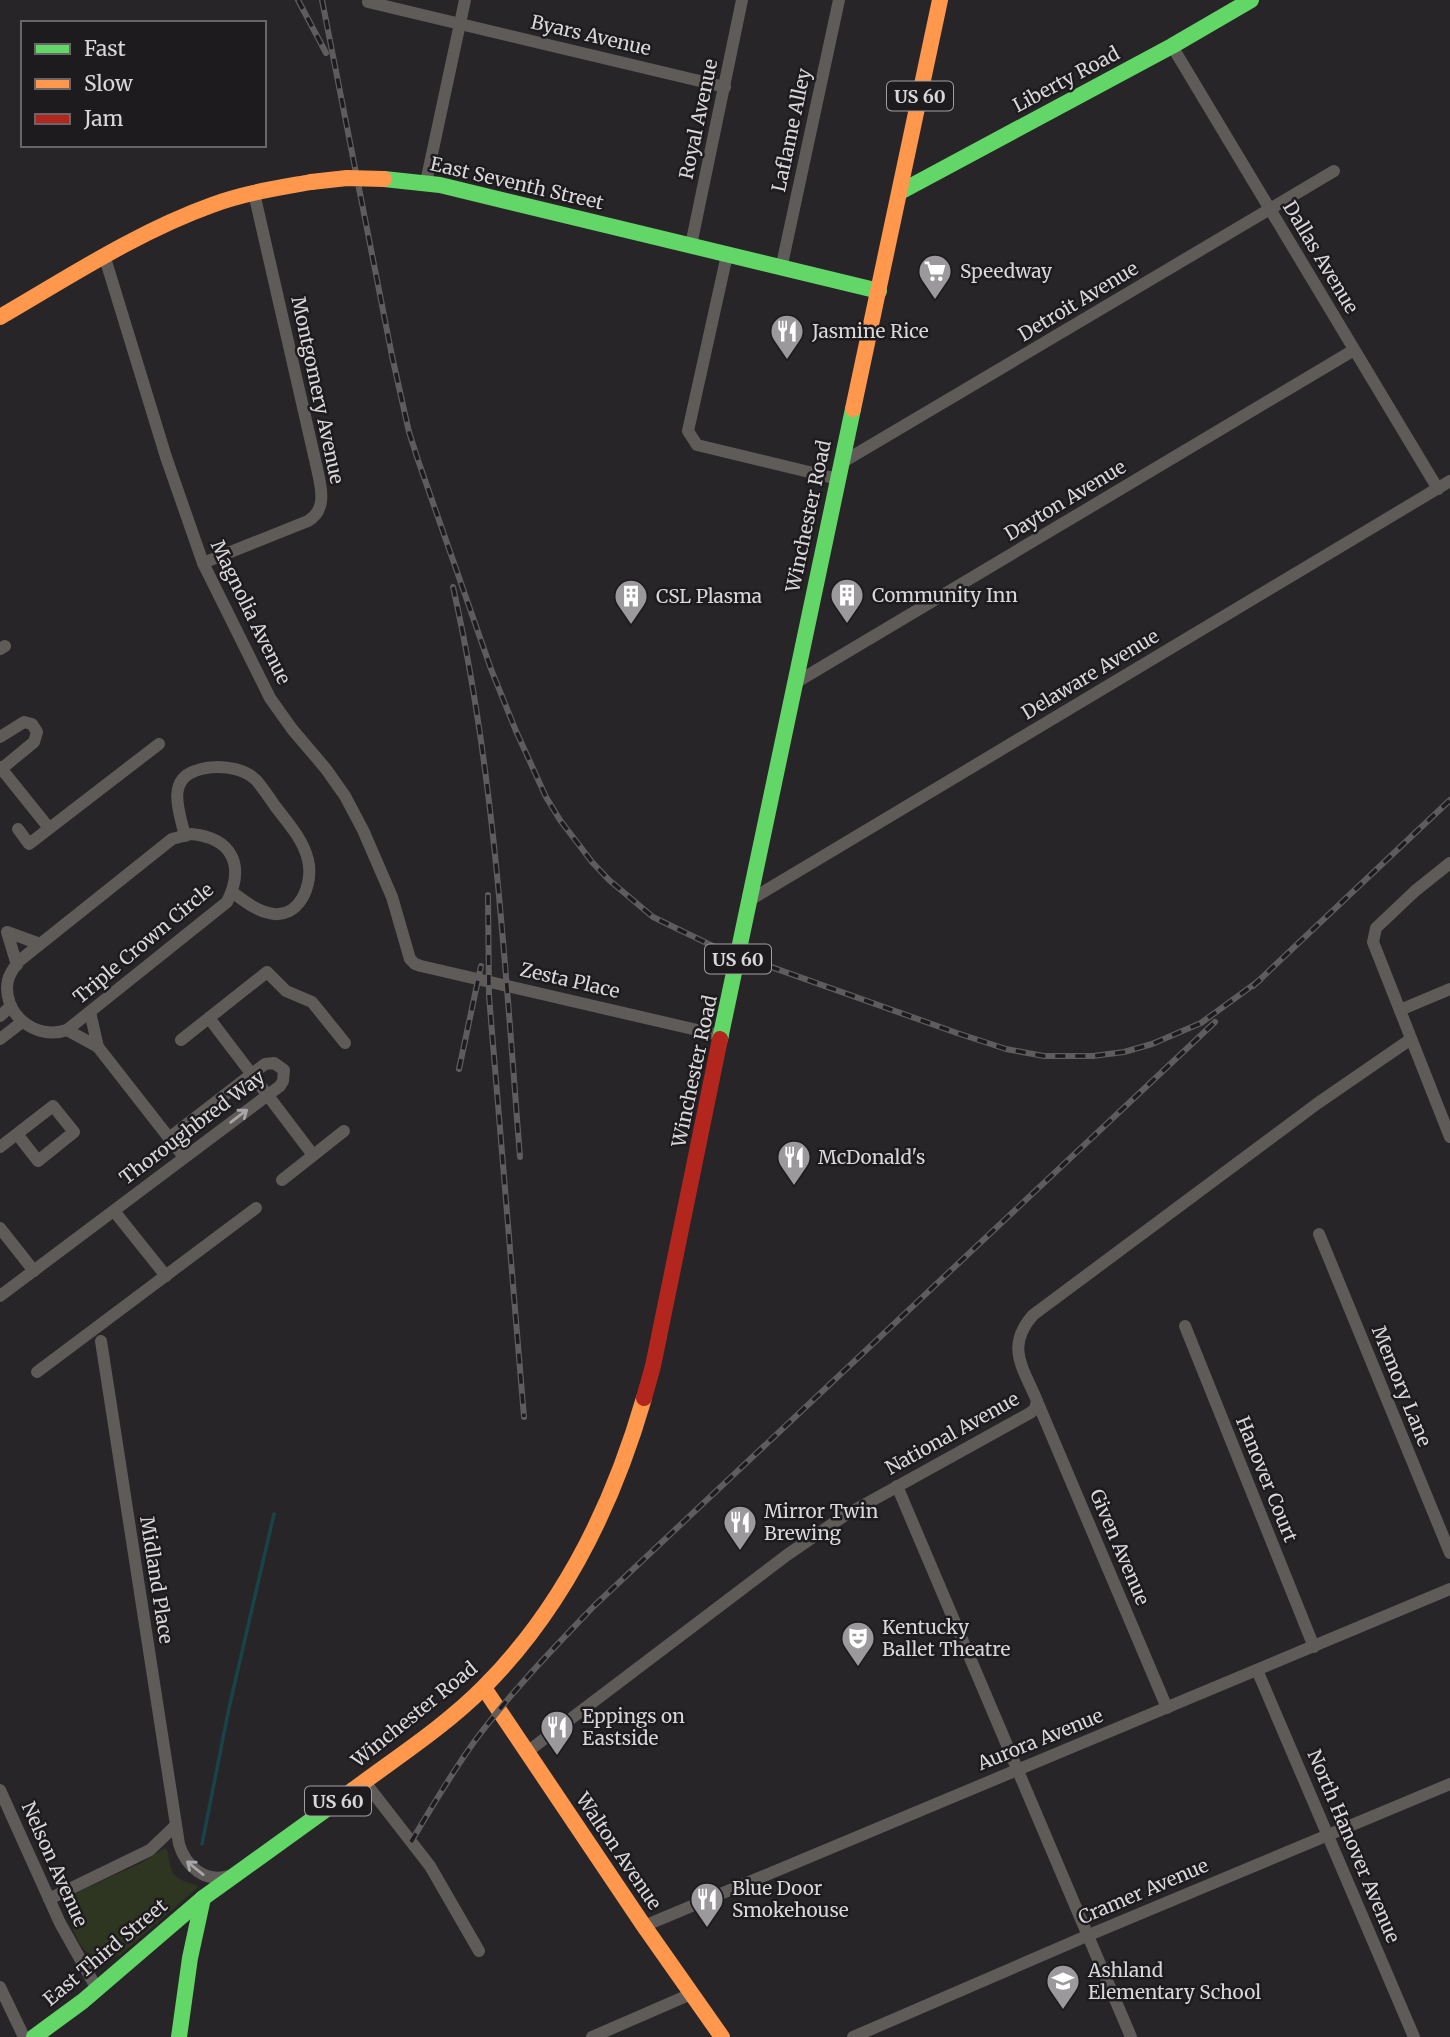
<svg xmlns="http://www.w3.org/2000/svg" width="1450" height="2037" font-family="Merriweather,serif">
<rect width="100%" height="100%" fill="#272527"/>
<path fill="#2e3520" d="M165 1848 168 1851C170 1874 173 1879 197 1885V1888L120 1955C85 1972 72 1933 67 1906L71 1897 80 1891 141 1863Z"/>
<g fill="none" stroke-linecap="round" stroke-linejoin="round">
<path stroke="#184449" stroke-width="3.5" d="M202 1844 229 1708 274 1514"/>
<g stroke="#5e5b58" stroke-width="12">
<path d="M368 2 725 87"/>
<path d="M1172 46 1438 489"/>
<path d="M426 182 465 0"/>
<path d="M691 245 742 0"/>
<path d="M727 255 688 431 697 445 838 479"/>
<path d="M105 258 166 457 203 563 270 698 292 729 326 769 345 796 363 830 392 897 410 959 415 964 421 966 723 1036"/>
<path d="M781 269 839 0"/>
<path d="M841 463 1334 171"/>
<path d="M203 563 308 521C329 509 320 483 316 464L254 193"/>
<path d="M0 649 5 646"/>
<path d="M795 683 1354 350"/>
<path d="M0 737 24 722 32 724 37 732 34 742 0 770"/>
<path d="M0 767 49 828"/>
<path d="M18 829 29 844 159 744"/>
<path d="M191 834C233 838 245 866 227 902L67 1030C36 1041 1 1014 8 980 10 973 15 966 19 961L172 839Z"/>
<path d="M185 836C180 814 166 781 195 771 213 764 242 766 256 780 263 788 269 797 275 806 288 823 303 839 308 860 314 884 299 921 269 913 255 910 243 900 232 892"/>
<path d="M1450 863 1415 891 1376 928 1373 942 1450 1137"/>
<path d="M750 900 1450 481"/>
<path d="M17 965 7 932 40 944"/>
<path d="M1400 1010 1450 989"/>
<path d="M0 1016 11 1006"/>
<path d="M209 1018 313 1155"/>
<path d="M67 1030 98 1047 90 1012"/>
<path d="M0 1039 22 1022"/>
<path d="M181 1040 267 972 286 991 312 1002 345 1043"/>
<path d="M98 1047 184 1157"/>
<path d="M0 1147 53 1106 74 1132 38 1161 17 1134"/>
<path d="M282 1180 344 1131"/>
<path d="M114 1211 166 1276"/>
<path d="M0 1228 34 1271"/>
<path d="M1319 1234 1450 1553"/>
<path d="M0 1296 280 1086 283 1081 284 1070 274 1063 265 1064 169 1138"/>
<path d="M1185 1326 1314 1647"/>
<path d="M101 1341 179 1844C186 1867 205 1883 229 1876"/>
<path d="M37 1372 256 1208"/>
<path d="M1037 1401 1167 1708"/>
<path d="M897 1486 1131 2037"/>
<path d="M1257 1670 1414 2037"/>
<path d="M527 1752 787 1555 844 1516 1030 1413 1035 1409 1037 1401C1023 1367 1005 1347 1033 1315L1318 1103 1411 1039"/>
<path d="M364 1781 430 1866 479 1951"/>
<path d="M0 1790 60 1923 97 1989"/>
<path d="M49 1899 150 1850 175 1826"/>
<path d="M644 1926 1450 1589"/>
<path d="M0 1987 24 2037"/>
<path d="M592 2037 691 1994"/>
<path d="M853 2037 1089 1935 1450 1784"/>
</g>
<g stroke="#63d668" stroke-width="16">
<path d="M384 179 440 185 879 291"/>
<path d="M900 192 1172 46 1251 0"/>
<path d="M720 1039 853 409"/>
<path d="M34 2037 83 2001 203 1898"/>
<path d="M179 2037 190 1958 203 1898 353 1790"/>
</g>
<g stroke="#ff974d" stroke-width="16">
<path d="M0 317C69 277 137 232 212 205 244 193 278 188 311 182"/>
<path d="M853 409 940 0"/>
<path d="M484 1688 644 1926 722 2037"/>
<path d="M353 1790C397 1757 444 1727 483 1688 562 1609 613 1505 644 1398"/>
</g>
<path stroke="#b3261e" stroke-width="16" d="M644 1398 653 1366 720 1039"/>
<defs>
<g id="rail">
<path d="M298 0 326 53"/>
<path d="M322 0 392 356 409 432 418 460 491 669 516 731 546 797 560 820 592 862 609 880 653 917 715 947 957 1033 1006 1049 1044 1056H1093L1124 1052 1152 1044 1201 1023 1260 980"/>
<path d="M453 587C495 772 505 968 520 1157"/>
<path d="M488 895 489 996 524 1417"/>
<path d="M1253 986 1450 800"/>
<path d="M459 1069 481 966"/>
<path d="M411 1842C431 1808 451 1774 474 1742 510 1693 552 1650 594 1606L1215 1022"/>
</g>
</defs>
<use href="#rail" stroke="#5e5c5c" stroke-width="6"/>
<use href="#rail" stroke="#1e1b1e" stroke-width="3.5" stroke-dasharray="10" stroke-linecap="butt"/>
<path stroke="#ff974d" stroke-width="16" d="M311 182 347 178 384 179"/>
</g>
<defs><path id="oneway-shaft" d="M-6 0H5M1.5-3L5.5 0L1.5 3" fill="none" stroke-width="1.6" stroke-linecap="round" stroke-linejoin="round" transform="scale(1.75)"/></defs>
<g stroke="#a8a5a6">
<use href="#oneway-shaft" transform="translate(239 1116) rotate(-37)"/>
<use href="#oneway-shaft" transform="translate(195 1868) rotate(-141)"/>
</g>
<defs>
<symbol id="supermarket-pin" viewBox="-11 -11 22 30"><path d="M0 17L-7.5 6A9.5 9.5 0 1 1 7.5 6Z" fill="#9b999b" stroke="#1e1b1e"/><path d="M-6-5.5h2.5l.6 2H6L4.5 2H-2.5L-4.4-4H-6ZM-1.5 3.2a1.3 1.3 0 1 0 .1 0ZM3 3.2a1.3 1.3 0 1 0 .1 0Z" fill="#fff"/></symbol>
<symbol id="restaurant-pin" viewBox="-11 -11 22 30"><path d="M0 17L-7.5 6A9.5 9.5 0 1 1 7.5 6Z" fill="#9b999b" stroke="#1e1b1e"/><path d="M-5-6h1v4h1v-4h1v4h1v-4h1v5L-1.5 .5V6h-2V.5L-5-1ZM5-6V6H3V1.5H1.5Q1.5-4 5-6Z" fill="#fff"/></symbol>
<symbol id="building-pin" viewBox="-11 -11 22 30"><path d="M0 17L-7.5 6A9.5 9.5 0 1 1 7.5 6Z" fill="#9b999b" stroke="#1e1b1e"/><path d="M-4-6H4V6H1V3H-1V6H-4ZM-2.5-4.3h1.7v1.8h-1.7ZM.8-4.3h1.7v1.8H.8ZM-2.5-1h1.7V.8h-1.7ZM.8-1h1.7V.8H.8Z" fill="#fff"/></symbol>
<symbol id="theatre-pin" viewBox="-11 -11 22 30"><path d="M0 17L-7.5 6A9.5 9.5 0 1 1 7.5 6Z" fill="#9b999b" stroke="#1e1b1e"/><path d="M-5-5.5Q0-4 5-5.5V0Q5 5 0 6Q-5 5-5 0ZM-3.3-2.5H-1v1.5H-3.3ZM1-2.5H3.3v1.5H1ZM-2.8 1Q0 5.5 2.8 1Z" fill="#fff"/></symbol>
<symbol id="school-pin" viewBox="-11 -11 22 30"><path d="M0 17L-7.5 6A9.5 9.5 0 1 1 7.5 6Z" fill="#9b999b" stroke="#1e1b1e"/><path d="M0-5L7-2L0 1L-7-2ZM-4 1L0 2.5L4 1V4Q0 6-4 4Z" fill="#fff"/></symbol>
</defs>
<g fill-rule="evenodd">
<use href="#supermarket-pin" x="916" y="252" width="38" height="52"/>
<use href="#restaurant-pin" x="768" y="312" width="38" height="52"/>
<use href="#building-pin" x="828" y="576" width="38" height="52"/>
<use href="#building-pin" x="612" y="577" width="38" height="52"/>
<use href="#restaurant-pin" x="775" y="1138" width="38" height="52"/>
<use href="#restaurant-pin" x="721" y="1503" width="38" height="52"/>
<use href="#theatre-pin" x="839" y="1619" width="38" height="52"/>
<use href="#restaurant-pin" x="538" y="1708" width="38" height="52"/>
<use href="#restaurant-pin" x="688" y="1880" width="38" height="52"/>
<use href="#school-pin" x="1044" y="1962" width="38" height="52"/>
</g>
<g text-anchor="middle" dominant-baseline="central" stroke-width="5" stroke-linejoin="round" paint-order="stroke">
<g fill="#1e1b1e" stroke="#a29fa2" stroke-width="2">
<rect x="887" y="81.5" width="66" height="29" rx="5"/>
<rect x="705" y="944.5" width="66" height="29" rx="5"/>
<rect x="305" y="1786.5" width="66" height="29" rx="5"/>
</g>
<g font-size="18" font-weight="bold" fill="#dad7da">
<text x="920" y="96">US 60</text>
<text x="738" y="959">US 60</text>
<text x="338" y="1801">US 60</text>
</g>
<g font-size="19" fill="#dad7da" stroke="#1e1b1e">
<text transform="translate(591 35) rotate(13)">Byars Avenue</text>
<text transform="translate(1066 79) rotate(-28)">Liberty Road</text>
<text transform="translate(698 119) rotate(-78)">Royal Avenue</text>
<text transform="translate(791 130) rotate(-78)">Laflame Alley</text>
<text transform="translate(517 183) rotate(13)">East Seventh Street</text>
<text transform="translate(1321 257) rotate(59)">Dallas Avenue</text>
<text transform="translate(1078 301) rotate(-31)">Detroit Avenue</text>
<text transform="translate(318 390) rotate(78)">Montgomery Avenue</text>
<text transform="translate(1065 500) rotate(-31)">Dayton Avenue</text>
<text transform="translate(808 516) rotate(-78)">Winchester Road</text>
<text transform="translate(251 612) rotate(64)">Magnolia Avenue</text>
<text transform="translate(1090 674) rotate(-31)">Delaware Avenue</text>
<text transform="translate(143 943) rotate(-40)">Triple Crown Circle</text>
<text transform="translate(570 980) rotate(13)">Zesta Place</text>
<text transform="translate(694 1071) rotate(-78)">Winchester Road</text>
<text transform="translate(192 1127) rotate(-37)">Thoroughbred Way</text>
<text transform="translate(1402 1386) rotate(68)">Memory Lane</text>
<text transform="translate(952 1433) rotate(-29)">National Avenue</text>
<text transform="translate(1267 1479) rotate(68)">Hanover Court</text>
<text transform="translate(1120 1547) rotate(67)">Given Avenue</text>
<text transform="translate(157 1580) rotate(81)">Midland Place</text>
<text transform="translate(414 1714) rotate(-39)">Winchester Road</text>
<text transform="translate(1040 1739) rotate(-22)">Aurora Avenue</text>
<text transform="translate(1354 1846) rotate(67)">North Hanover Avenue</text>
<text transform="translate(619 1851) rotate(56)">Walton Avenue</text>
<text transform="translate(55 1864) rotate(66)">Nelson Avenue</text>
<text transform="translate(1143 1891) rotate(-23)">Cramer Avenue</text>
<text transform="translate(105 1952) rotate(-40)">East Third Street</text>
</g>
<g font-size="19" fill="#dad7da" stroke="#1e1b1e" text-anchor="start">
<text x="960" y="271">Speedway</text>
<text x="812" y="331">Jasmine Rice</text>
<text x="872" y="595">Community Inn</text>
<text x="656" y="596">CSL Plasma</text>
<text x="818" y="1157">McDonald's</text>
<text x="764" y="1511">Mirror Twin<tspan x="764" dy="22">Brewing</tspan></text>
<text x="882" y="1627">Kentucky<tspan x="882" dy="22">Ballet Theatre</tspan></text>
<text x="582" y="1716">Eppings on<tspan x="582" dy="22">Eastside</tspan></text>
<text x="732" y="1888">Blue Door<tspan x="732" dy="22">Smokehouse</tspan></text>
<text x="1088" y="1970">Ashland<tspan x="1088" dy="22">Elementary School</tspan></text>
</g>
</g>
<rect x="21" y="21" width="245" height="126" fill="#1e1b1e" stroke="#696669" stroke-width="2"/>
<rect x="35" y="44" width="35" height="10" fill="#63d668" stroke="#696669" stroke-width="2"/>
<text x="84" y="56" font-size="21" fill="#dad7da">Fast</text>
<rect x="35" y="79" width="35" height="10" fill="#ff974d" stroke="#696669" stroke-width="2"/>
<text x="84" y="91" font-size="21" fill="#dad7da">Slow</text>
<rect x="35" y="114" width="35" height="10" fill="#b3261e" stroke="#696669" stroke-width="2"/>
<text x="84" y="126" font-size="21" fill="#dad7da">Jam</text>
</svg>
